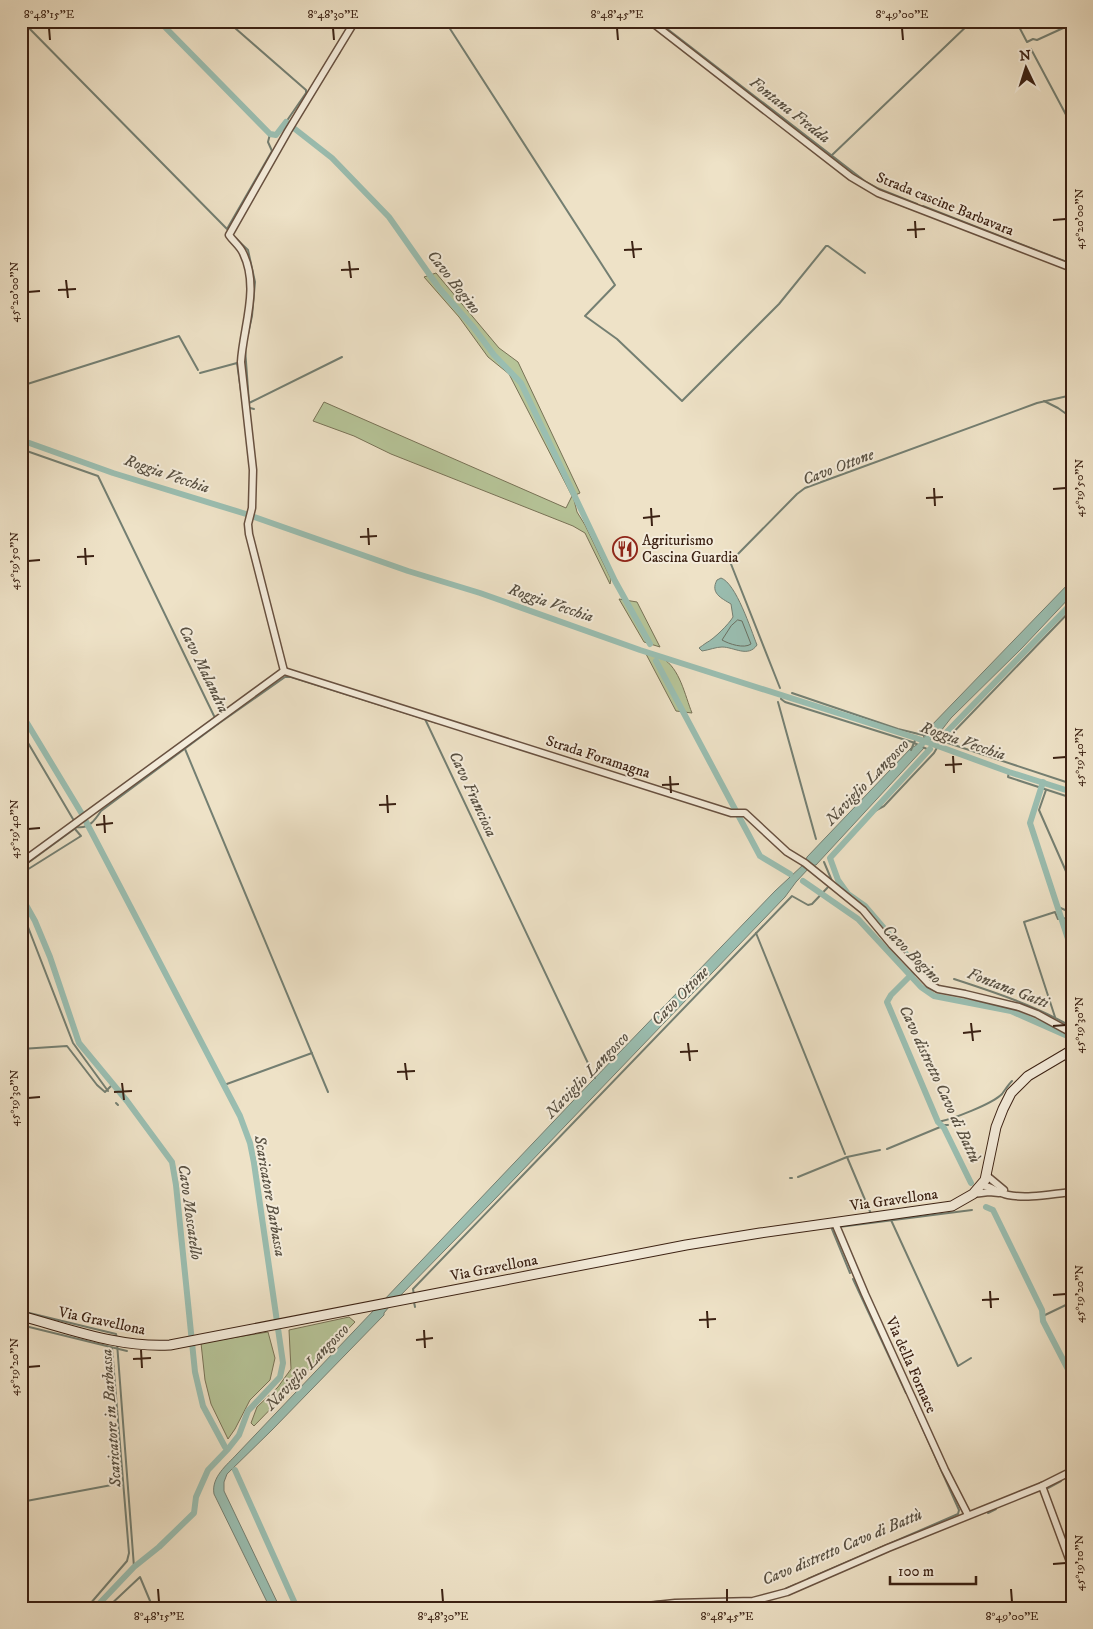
<svg xmlns="http://www.w3.org/2000/svg" width="1093" height="1629" font-family="'IM FELL DW Pica',serif">
<rect width="100%" height="100%" fill="#eee2c7"/>
<filter id="stains"><feTurbulence type="fractalNoise" baseFrequency=".004" numOctaves="4"/><feColorMatrix values="0 0 0 0 .2 0 0 0 0 .09 0 0 0 0 .02 0 0 0 .5 -.17"/></filter>
<radialGradient id="worn" r=".72"><stop offset=".6" stop-color="#630" stop-opacity="0"/><stop offset="1" stop-color="#630" stop-opacity=".3"/></radialGradient>
<g fill="#b6c498" stroke="#787256">
<path d="M436 273 499 348 518 362 580 493 573 496 577 512 585 525 611 579 610 584 585 533 573 526 391 454 354 436 313 421 324 402 566 508 572 496 509 374 488 357 459 317 424 277Z"/>
<path d="M619 599 637 602 660 647 644 642Z"/>
<path d="M646 654C651 655 657 656 662 658 680 668 685 696 692 713L676 711Z"/>
<path d="M349 1317 355 1322 254 1426 251 1423 257 1407 278 1387 291 1369 289 1330Z"/>
<path d="M268 1332 275 1358 270 1380 250 1400 235 1429 228 1439 211 1404 205 1380 201 1343Z"/>
</g>
<g fill="#9abeb1" stroke="#747f72">
<path d="M721 578C736 583 751 630 757 645 748 658 734 647 722 647 716 647 709 650 702 651L699 648C701 646 704 645 706 643 714 639 729 624 733 617L731 604C721 598 710 593 717 580Z"/>
<path d="M1072 580V595L1022 648 951 718 937 736 930 740 923 737 927 733 928 729Z"/>
<path d="M917 745 924 748 816 865 810 866 805 862 807 857 911 748Z"/>
<path d="M804 864 809 868 796 882 785 897 494 1200 398 1298 383 1301 591 1082 775 891Z"/>
<path d="M389 1307 384 1313V1315L272 1430 227 1474 224 1482V1491L280 1608H270L214 1494C211 1477 227 1465 237 1454L374 1310Z"/>
</g>
<g fill="none" stroke-linecap="round" stroke-linejoin="round">
<path stroke="#6a7062" stroke-width="1" d="M738 620 742 621 751 644C744 649 729 644 722 640L731 626Z"/>
<g stroke="#747f72" stroke-width="2">
<path d="M22 21 227 229 272 151 268 142 270 134"/>
<path d="M227 21 306 90V93L286 122"/>
<path d="M445 21 615 285 585 316 617 339 682 401 779 304 826 246H828L865 273"/>
<path d="M657 21 866 182 877 188 917 204"/>
<path d="M1016 21 1027 42 1033 39 1037 40 1072 24"/>
<path d="M1031 49 1072 126"/>
<path d="M325 75 340 52"/>
<path d="M831 156 972 21"/>
<path d="M876 195 911 209"/>
<path d="M923 206 1072 264"/>
<path d="M232 235 248 250 255 282 252 316 248 334"/>
<path d="M245 348 249 403 342 357"/>
<path d="M200 373 237 363 243 405"/>
<path d="M21 386 179 336 198 370"/>
<path d="M1044 401 1058 408 1072 418"/>
<path d="M250 408 254 409"/>
<path d="M21 449 98 476 216 720"/>
<path d="M780 688 731 564 735 557 797 494 805 488 1037 403 1072 395"/>
<path d="M792 693 898 729 927 736"/>
<path d="M782 695 781 699 785 702 912 742 929 750"/>
<path d="M778 702 816 839"/>
<path d="M425 719 437 723"/>
<path d="M218 724 285 677H291L425 719 595 1078"/>
<path d="M21 731 73 819"/>
<path d="M939 740 1072 784"/>
<path d="M944 742 1072 609"/>
<path d="M185 749 328 1092"/>
<path d="M911 750 916 738"/>
<path d="M1009 772 1008 777 1072 798"/>
<path d="M1046 790 1039 810 1072 885"/>
<path d="M871 813 884 806 934 753 938 746"/>
<path d="M824 862 832 881"/>
<path d="M21 868 77 827C89 829 95 820 101 811L218 724"/>
<path d="M22 873 81 836 75 829"/>
<path d="M1056 906 1072 913"/>
<path d="M21 909 73 1043 108 1091"/>
<path d="M756 933 845 1154"/>
<path d="M954 979C994 992 1036 1006 1072 1027"/>
<path d="M1055 1017 1024 922 1055 912 1058 919 1063 918 1072 921"/>
<path d="M21 1049 67 1046 97 1085 105 1092 113 1084"/>
<path d="M224 1085 312 1053"/>
<path d="M116 1103 118 1105"/>
<path d="M938 1122C953 1119 992 1104 1002 1094 1005 1090 1008 1085 1012 1081"/>
<path d="M887 1149 945 1125H948"/>
<path d="M847 1157 871 1214"/>
<path d="M798 1177 847 1157 880 1150"/>
<path d="M790 1178H792"/>
<path d="M891 1220 958 1366 971 1358"/>
<path d="M839 1227 972 1210"/>
<path d="M835 1228 832 1229 850 1273"/>
<path d="M853 1279 906 1393"/>
<path d="M414 1295 413 1289 792 896 808 905 812 904 830 885"/>
<path d="M414 1302 415 1307"/>
<path d="M21 1311 116 1334 117 1339"/>
<path d="M1043 1316 1072 1302"/>
<path d="M21 1325 127 1351"/>
<path d="M117 1343 134 1567"/>
<path d="M1069 1477 1072 1475"/>
<path d="M1048 1488 1061 1481"/>
<path d="M21 1502 117 1484"/>
<path d="M988 1513 996 1509"/>
<path d="M808 1579 958 1514 959 1510 909 1398"/>
<path d="M785 1589 797 1584"/>
<path d="M93 1608 90 1604 127 1561 129 1553 112 1348"/>
<path d="M107 1608 140 1577 153 1608"/>
<path d="M616 1608 628 1605 662 1601"/>
</g>
<g stroke="#9abeb1" stroke-width="6">
<path d="M159 21 270 134 276 135 286 122 332 158 389 217 439 288 474 328 494 355 521 383 615 581 650 644"/>
<path d="M21 440 113 473 246 514 408 571 480 593 640 650 916 738 1009 772 1072 792"/>
<path d="M656 661 760 856 790 874"/>
<path d="M21 713 82 814 240 1116 250 1143 254 1163 283 1363 280 1377 248 1411 239 1435 228 1449 208 1470 196 1497 194 1513 159 1547 134 1567 95 1608"/>
<path d="M938 741 1072 603"/>
<path d="M917 749 933 733"/>
<path d="M930 749 830 858 838 880 848 894 865 906 918 968 891 995 887 1002 938 1122 944 1128 971 1183"/>
<path d="M1043 782 1030 823 1072 951"/>
<path d="M803 881 858 919 921 987 934 996 1011 1011 1072 1038"/>
<path d="M21 896 35 921 50 957 79 1043 127 1101 172 1162 176 1185 195 1372 203 1406 225 1447"/>
<path d="M986 1207 993 1210 1042 1310 1043 1321 1072 1377"/>
<path d="M235 1470 297 1608"/>
</g>
<defs>
<g id="minor">
<path d="M650 21 851 177 878 193 1072 268"/>
<path d="M284 671 731 813H745L787 852 805 863 863 910 892 945 929 984 938 989 965 994 1019 1007 1037 1014 1072 1033"/>
<path d="M21 863 284 671 249 534 248 524 252 508 253 470 241 362C243 327 260 288 243 253 240 246 233 241 229 235L288 131 355 21"/>
<path d="M986 1175 1004 1190"/>
<path d="M982 1185C992 1187 998 1193 1008 1195 1028 1199 1051 1194 1072 1192"/>
<path d="M973 1194 989 1192 999 1193"/>
<path d="M835 1223 865 1294 945 1470 968 1515"/>
<path d="M1042 1486 1072 1567"/>
<path d="M628 1608 675 1603 753 1601 787 1592 888 1548 1042 1486 1072 1471"/>
</g>
<path id="secondary" d="M21 1316C70 1329 119 1348 170 1345L686 1245 760 1233 952 1206 973 1194 985 1180 996 1127 1003 1109 1011 1093 1028 1076 1072 1050"/>
</defs>
<use href="#minor" stroke="#685140" stroke-width="9"/>
<use href="#secondary" stroke="#3b2113" stroke-width="11"/>
<use href="#minor" stroke="#f4ecdb" stroke-width="6"/>
<use href="#secondary" stroke="#f4ecdb" stroke-width="9"/>
</g>
<path fill="none" stroke="#3b2113" stroke-width="2" d="M49 28 50 40M333 28 334 40M617 28 618 40M902 28 903 40M1053 220 1066 219M915 221 916 238M907 230 925 229M632 241 634 258M624 250 642 249M349 261 351 278M341 270 359 269M66 280 68 298M58 290 76 289M28 292 40 291M934 488 935 506M1053 489 1066 488M926 498 943 497M651 508 652 526M643 518 660 516M368 528 369 545M360 537 377 536M85 548 86 565M77 557 94 556M28 561 40 560M953 756 954 773M1053 758 1066 757M945 765 962 764M670 776 671 793M662 785 679 784M387 795 388 813M379 805 396 804M104 815 105 833M96 825 113 823M28 829 40 828M971 1023 973 1041M1053 1026 1066 1025M963 1033 981 1031M688 1043 690 1061M680 1052 698 1051M405 1063 407 1080M397 1072 415 1071M122 1083 124 1100M114 1092 132 1091M28 1098 40 1097M990 1291 991 1308M1053 1295 1066 1294M982 1300 999 1299M707 1311 708 1328M699 1320 716 1319M424 1330 425 1348M416 1340 433 1338M141 1350 142 1368M133 1359 151 1358M28 1367 40 1366M1053 1564 1066 1563M158 1589 159 1602M442 1589 443 1602M727 1589V1602M1011 1589 1012 1602"/>
<defs>
<symbol id="restaurant-ring" viewBox="-11 -11 22 22"><circle r="9.5" fill="#f4ecdb" stroke="#8f2418" stroke-width="1.5"/><path d="M-5-6h1v4h1v-4h1v4h1v-4h1v5L-1.5 .5V6h-2V.5L-5-1ZM5-6V6H3V1.5H1.5Q1.5-4 5-6Z" fill="#8f2418"/></symbol>
</defs>
<g fill-rule="evenodd">
<use href="#restaurant-ring" x="611" y="535" width="28" height="28"/>
</g>
<g text-anchor="middle" dominant-baseline="central" stroke-width="4" stroke-linejoin="round" paint-order="stroke">
<g font-size="15" fill="#3b2113" stroke="#f4ecdb">
<text transform="translate(945 204) rotate(22)">Strada cascine Barbavara</text>
<text transform="translate(598 757) rotate(18)">Strada Foramagna</text>
<text transform="translate(894 1200) rotate(-8)">Via Gravellona</text>
<text transform="translate(494 1268) rotate(-11)">Via Gravellona</text>
<text transform="translate(102 1321) rotate(12)">Via Gravellona</text>
<text transform="translate(911 1365) rotate(66)">Via della Fornace</text>
</g>
<g font-size="15" fill="#3b2113" stroke="#f4ecdb" text-anchor="start">
<text x="642" y="540">Agriturismo<tspan x="642" dy="17">Cascina Guardia</tspan></text>
</g>
<g font-size="16" font-style="italic" fill="#585042" stroke="#f4ecdb">
<text transform="translate(790 110) rotate(38)">Fontana Fredda</text>
<text transform="translate(454 282) rotate(52)">Cavo Bogino</text>
<text transform="translate(838 467) rotate(-21)">Cavo Ottone</text>
<text transform="translate(167 474) rotate(19)">Roggia Vecchia</text>
<text transform="translate(551 603) rotate(19)">Roggia Vecchia</text>
<text transform="translate(204 669) rotate(64)">Cavo Malandra</text>
<text transform="translate(963 741) rotate(19)">Roggia Vecchia</text>
<text transform="translate(867 782) rotate(-46)">Naviglio Langosco</text>
<text transform="translate(473 794) rotate(65)">Cavo Franciosa</text>
<text transform="translate(912 954) rotate(45)">Cavo Bogino</text>
<text transform="translate(1008 988) rotate(21)">Fontana Gatti</text>
<text transform="translate(680 996) rotate(-46)">Cavo Ottone</text>
<text transform="translate(587 1075) rotate(-46)">Naviglio Langosco</text>
<text transform="translate(940 1084) rotate(65)">Cavo distretto Cavo di Battù</text>
<text transform="translate(270 1196) rotate(80)">Scaricatore Barbassa</text>
<text transform="translate(190 1212) rotate(82)">Cavo Moscatello</text>
<text transform="translate(307 1367) rotate(-46)">Naviglio Langosco</text>
<text transform="translate(111 1418) rotate(-94)">Scaricatore in Barbassa</text>
<text transform="translate(842 1547) rotate(-23)">Cavo distretto Cavo di Battù</text>
</g>
</g>
<rect width="1093" height="1629" fill="none" stroke="#eee2c7" stroke-width="55"/>
<g transform="translate(1026 68) rotate(356)" stroke="#f4ecdb" stroke-width="4" paint-order="stroke">
<path d="M0-4L9 19L0 12L-9 19Z" fill="#3b2113"/>
<text y="-8" font-size="14" font-weight="bold" text-anchor="middle" fill="#3b2113">N</text>
</g>
<path d="M890 1576v8h86v-8" fill="none" stroke="#3b2113" stroke-width="2.5"/>
<text x="898" y="1576" font-size="15" fill="#3b2113" stroke="#f4ecdb" stroke-width="4" paint-order="stroke">100 m</text>
<rect x="28" y="28" width="1038" height="1574" fill="none" stroke="#3b2113" stroke-width="2"/>
<g font-size="12" text-anchor="middle" fill="#3b2113">
<text x="49" y="18">8°48'15"E</text>
<text x="333" y="18">8°48'30"E</text>
<text x="617" y="18">8°48'45"E</text>
<text x="902" y="18">8°49'00"E</text>
<text transform="translate(1079 219) rotate(-90)" y="4">45°20'00"N</text>
<text transform="translate(14 292) rotate(-90)" y="4">45°20'00"N</text>
<text transform="translate(1079 488) rotate(-90)" y="4">45°19'50"N</text>
<text transform="translate(14 561) rotate(-90)" y="4">45°19'50"N</text>
<text transform="translate(1079 757) rotate(-90)" y="4">45°19'40"N</text>
<text transform="translate(14 829) rotate(-90)" y="4">45°19'40"N</text>
<text transform="translate(1079 1025) rotate(-90)" y="4">45°19'30"N</text>
<text transform="translate(14 1098) rotate(-90)" y="4">45°19'30"N</text>
<text transform="translate(1079 1294) rotate(-90)" y="4">45°19'20"N</text>
<text transform="translate(14 1367) rotate(-90)" y="4">45°19'20"N</text>
<text transform="translate(1079 1563) rotate(-90)" y="4">45°19'10"N</text>
<text x="159" y="1620">8°48'15"E</text>
<text x="443" y="1620">8°48'30"E</text>
<text x="727" y="1620">8°48'45"E</text>
<text x="1012" y="1620">8°49'00"E</text>
</g>
<rect width="100%" height="100%" filter="url(#stains)"/>
<rect width="100%" height="100%" fill="url(#worn)"/>
</svg>
